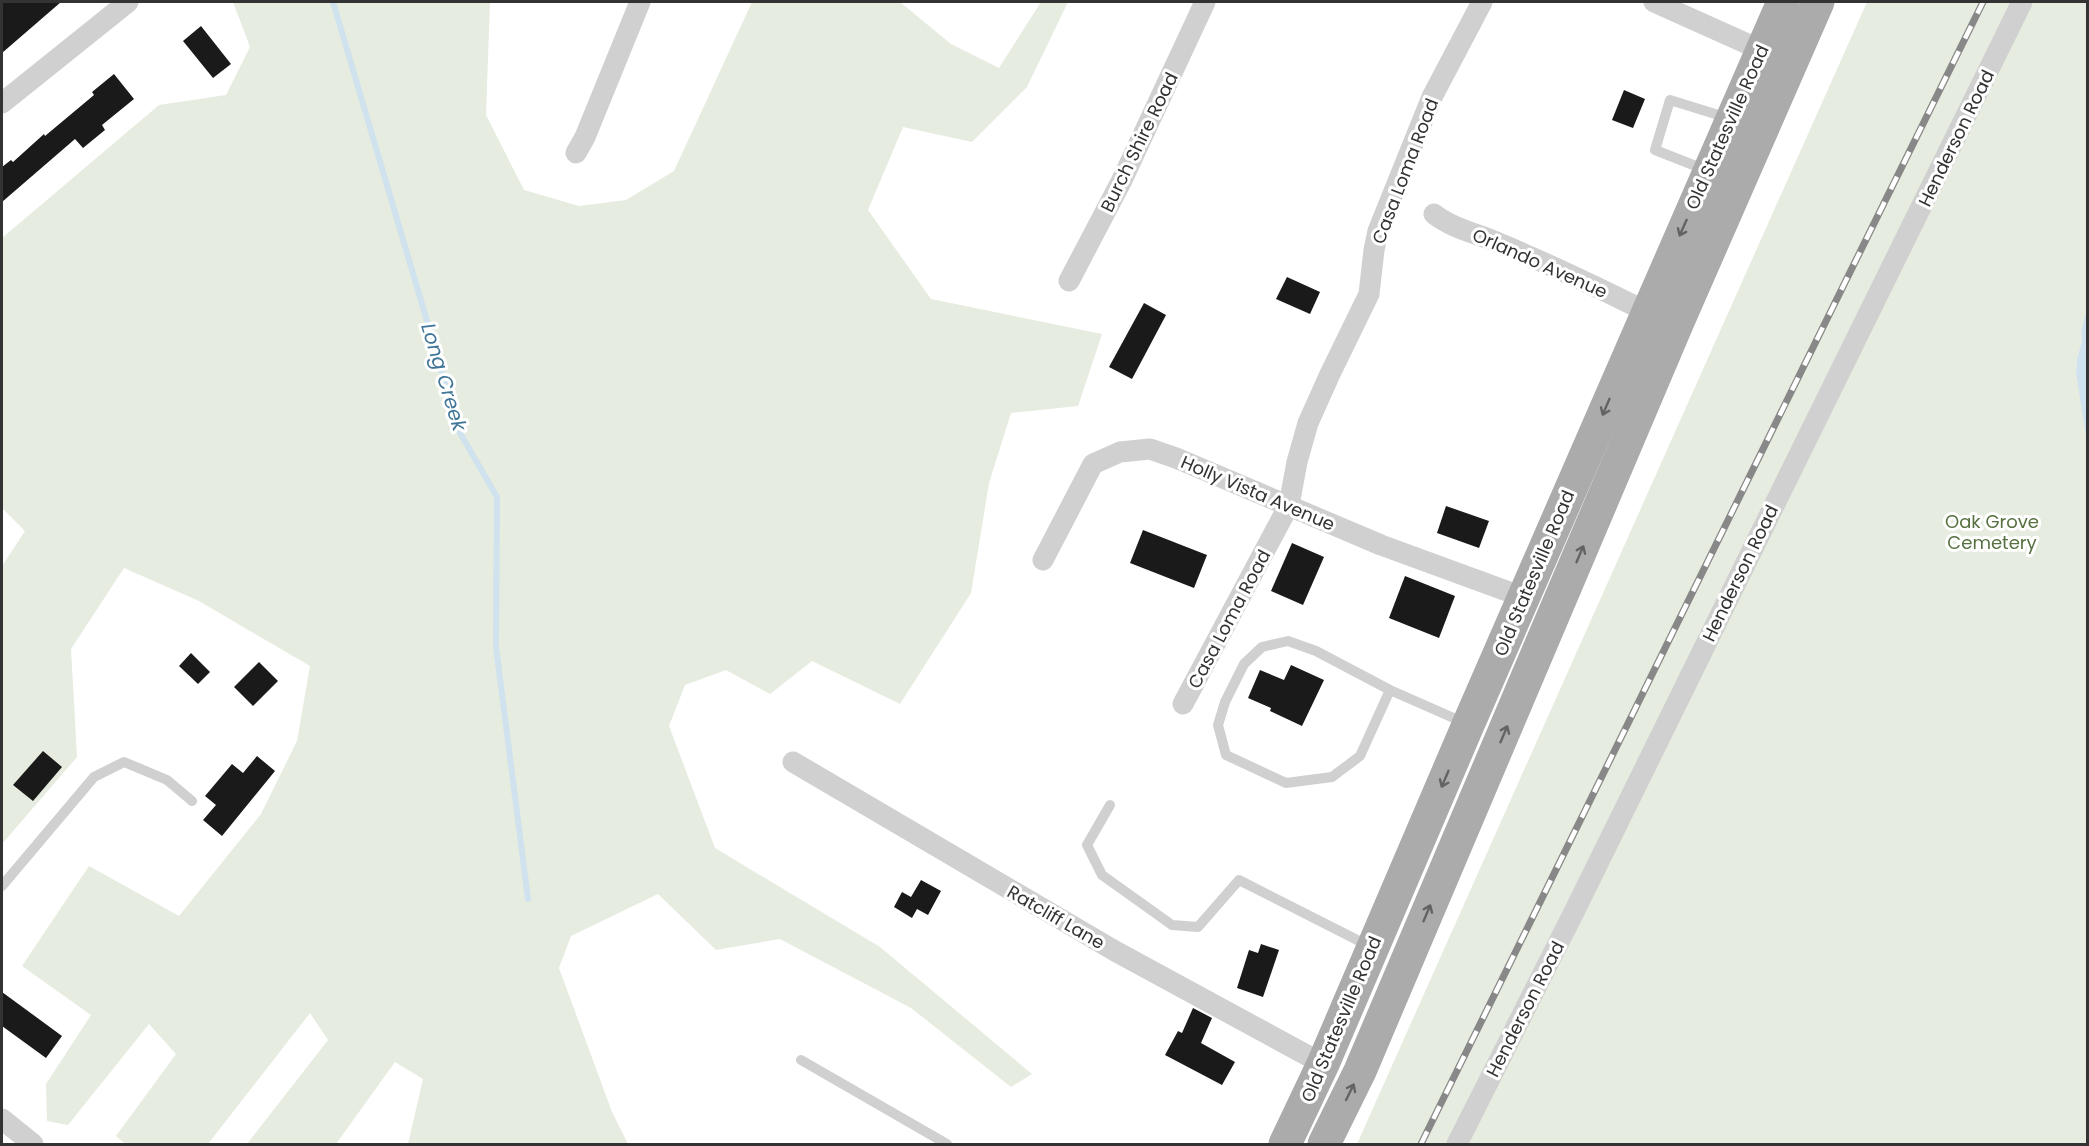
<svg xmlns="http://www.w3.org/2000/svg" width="2089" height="1146" font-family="Poppins,sans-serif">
<rect width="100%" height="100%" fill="#fff"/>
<g fill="#e6ecdf">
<path d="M233 2H490L486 115 524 190 579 206 626 200 674 171 752 2H900L951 44 999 68 1041 2H1068L1027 87 972 142 903 127 868 210 931 299 1102 334 1078 406 1011 413 989 483 971 593 900 704 812 661 770 694 726 670 685 685 669 726 715 848 880 947 1032 1074 1011 1087 911 1008 780 939 716 950 658 894 571 936 559 968 612 1112 628 1144H408L423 1079 395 1062 336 1144H247L328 1040 310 1013 208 1144H125L116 1136 176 1054 149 1024 68 1125 47 1121 46 1084 91 1015 22 966 89 866 179 916 261 814 297 741 310 666 199 601 124 568 71 649 77 757 2 844V566L25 531 2 508V238L159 105 226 95 250 47Z"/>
<path d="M1867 2H2087L2088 308 2081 332 2082 340 2077 359 2076 373 2088 442 2087 1144H1357Z"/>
</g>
<path fill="#cfe2ee" d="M2087 308H2088L2087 442 2076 373 2077 359 2082 340 2081 332Z"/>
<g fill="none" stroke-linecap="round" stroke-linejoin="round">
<path stroke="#cfe2ee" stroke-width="6" d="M333 2 460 433 497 497 496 647 528 899"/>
</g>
<g fill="#1a1a1a">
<path d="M2 2H61L2 53Z"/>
<path d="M201 26 231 64 213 78 183 41Z"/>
<path d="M114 74 134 99 102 125 105 130 83 148 75 139 2 202V167L11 160 13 162 44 134 45 136 94 95 92 92Z"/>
<path d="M1624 90 1645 99 1633 128 1612 120Z"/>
<path d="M1287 277 1320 292 1310 314 1276 299Z"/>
<path d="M1144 303 1166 315 1132 379 1109 367Z"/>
<path d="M1446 506 1489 521 1479 548 1437 533Z"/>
<path d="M1143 530 1207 555 1194 588 1130 563Z"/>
<path d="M1292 543 1324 557 1303 605 1271 591Z"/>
<path d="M1405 576 1455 596 1439 638 1389 618Z"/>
<path d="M191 653 210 672 198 684 179 666Z"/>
<path d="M259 662 278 681 253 706 234 687Z"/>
<path d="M1291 665 1324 680 1302 726 1270 711 1271 708 1248 698 1260 670 1284 680Z"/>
<path d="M43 751 62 767 33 801 13 785Z"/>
<path d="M257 756 275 771 222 836 203 820 216 805 205 796 232 764 243 773Z"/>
<path d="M921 880 941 891 928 915 917 909 912 918 894 907 902 892 911 897Z"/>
<path d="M1261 944 1279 950 1263 997 1237 988 1249 950 1258 953Z"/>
<path d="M2 992 62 1036 46 1058 2 1026Z"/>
<path d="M1193 1008 1212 1018 1201 1043 1235 1062 1222 1085 1165 1055 1178 1031 1182 1033Z"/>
</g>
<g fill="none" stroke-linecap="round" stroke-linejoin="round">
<g stroke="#d0d0d0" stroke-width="10">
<path d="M1706 170 1655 150 1670 100 1728 118"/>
<path d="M1390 690 1360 756 1332 777 1286 783 1226 755 1218 725 1225 702 1244 664 1262 647 1288 641 1316 651 1390 690 1465 723"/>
<path d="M1110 805 1087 845 1102 875 1172 925 1198 927 1239 880 1369 946"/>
<path d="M2 886 94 777 124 762 167 780 192 801"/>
<path d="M801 1060 947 1144"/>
</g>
<g stroke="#d0d0d0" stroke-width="21">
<path d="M1654 2 1761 50"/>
<path d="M2 103 128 2"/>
<path d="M576 153 585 137 640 2"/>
<path d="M1434 214C1453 229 1479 234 1501 244 1551 265 1599 288 1647 312"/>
<path d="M1069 281 1122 180 1205 2"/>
<path d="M1043 560 1093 464 1120 452 1150 449 1176 458 1381 545 1523 597"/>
<path d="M1183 704 1289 505 1297 462 1308 423 1330 374 1369 294 1374 250 1378 231 1432 97 1482 2"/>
<path d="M793 762 1115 951 1323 1064"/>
<path d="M2 1119 33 1144"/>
<path d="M1457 1144 1574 912 2022 2"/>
</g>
<g stroke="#ababab" stroke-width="33">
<path d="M1285 1144 1323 1064 1468 725 1783 2"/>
<path d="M1324 1144 1360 1071 1677 324 1818 2"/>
</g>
<defs>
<path id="rail" d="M1421 1144 1983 2"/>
</defs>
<use href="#rail" stroke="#888" stroke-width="7"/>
<use href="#rail" stroke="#fff" stroke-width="4.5" stroke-dasharray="14" stroke-linecap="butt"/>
</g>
<defs><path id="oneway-shaft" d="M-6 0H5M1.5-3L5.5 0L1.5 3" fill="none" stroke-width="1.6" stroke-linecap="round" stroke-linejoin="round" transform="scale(1.5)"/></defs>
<g stroke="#636363">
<use href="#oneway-shaft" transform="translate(1683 228) rotate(114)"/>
<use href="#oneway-shaft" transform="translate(1606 407) rotate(113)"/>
<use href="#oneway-shaft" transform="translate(1580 554) rotate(-67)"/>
<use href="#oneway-shaft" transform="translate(1504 734) rotate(-67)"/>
<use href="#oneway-shaft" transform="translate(1445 779) rotate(113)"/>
<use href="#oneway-shaft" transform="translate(1427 913) rotate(-67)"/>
<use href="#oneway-shaft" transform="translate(1350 1092) rotate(-64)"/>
</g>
<g text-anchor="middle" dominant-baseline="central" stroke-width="6" stroke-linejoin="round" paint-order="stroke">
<g font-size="18" fill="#333" stroke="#fff">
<text transform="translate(1727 127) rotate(-66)">Old Statesville Road</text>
<text transform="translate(1956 138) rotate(-64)">Henderson Road</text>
<text transform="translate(1139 142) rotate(-64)">Burch Shire Road</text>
<text transform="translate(1405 171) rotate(-69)">Casa Loma Road</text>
<text transform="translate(1540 263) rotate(24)">Orlando Avenue</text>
<text transform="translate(1258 493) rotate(23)">Holly Vista Avenue</text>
<text transform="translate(1534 573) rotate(-67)">Old Statesville Road</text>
<text transform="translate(1740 573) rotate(-64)">Henderson Road</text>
<text transform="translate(1229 619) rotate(-62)">Casa Loma Road</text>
<text transform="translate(1056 917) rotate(30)">Ratcliff Lane</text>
<text transform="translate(1525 1009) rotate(-63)">Henderson Road</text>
<text transform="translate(1341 1019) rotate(-67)">Old Statesville Road</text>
</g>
<g font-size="18" fill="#56703f" stroke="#fff">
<text x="1992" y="521">Oak Grove<tspan x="1992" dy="21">Cemetery</tspan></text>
</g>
<g font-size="20" font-style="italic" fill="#3f7597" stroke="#fff">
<text transform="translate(444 377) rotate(73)">Long Creek</text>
</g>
</g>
<rect width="2089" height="1146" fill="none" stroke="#333333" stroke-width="6"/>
</svg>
